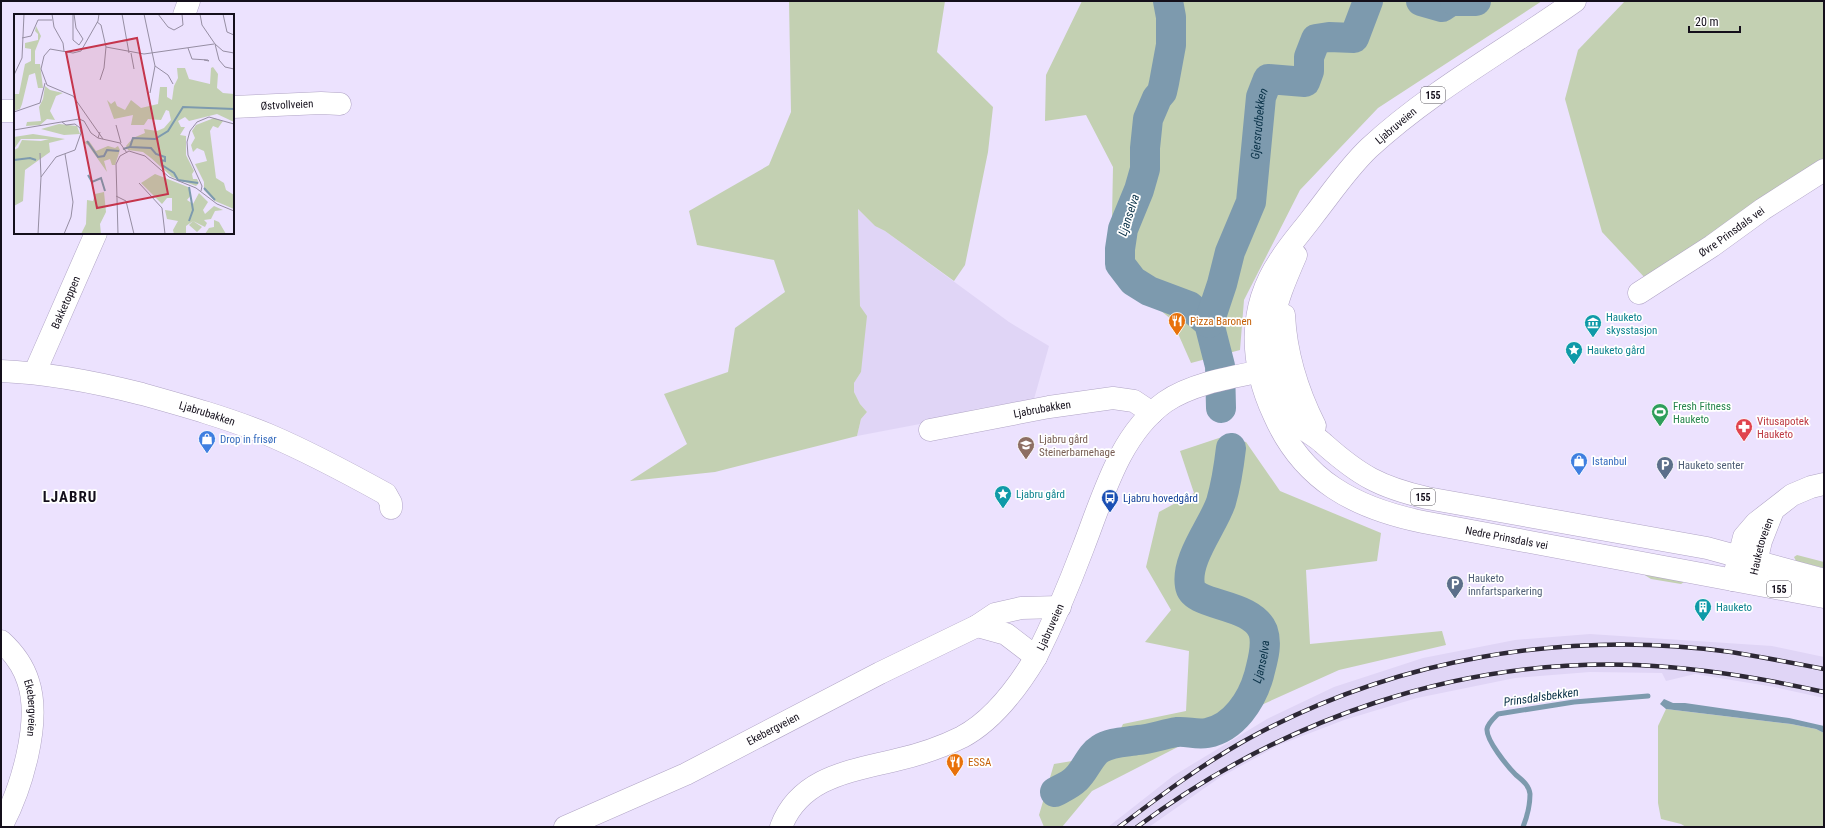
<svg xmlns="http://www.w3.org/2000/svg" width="1825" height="828" font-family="'Roboto Condensed',sans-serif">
<rect width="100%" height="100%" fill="#ece2fe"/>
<g fill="#e0d5f6">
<path d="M858 209 875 226 885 231 1009 322 1049 346 1034 399 976 409 920 424 857 436 861 419 867 412 860 404 854 392V383L861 372Z"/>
<path d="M1590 634 1772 646 1824 657V698L1774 687 1695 674 1666 681 1662 673 1590 672 1515 678 1417 698 1344 720 1279 745 1219 778 1149 827H1108L1173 776 1267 719 1334 687 1423 658 1515 640Z"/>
</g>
<g fill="#c3d0b2">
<path d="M789 1H945L937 52 993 107 988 152 965 265 954 281 885 231 875 226 858 209 860 306 867 316 861 372 854 383V392L860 404 867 412 861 419 857 436 715 472 630 481 687 444 664 394 728 372 735 328 785 292 774 260 697 245 689 211 769 165 791 112Z"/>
<path d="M1082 1H1542L1378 108 1300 190 1244 300 1240 350 1191 363 1172 320 1111 269 1113 167 1086 115 1045 121 1046 75Z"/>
<path d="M1625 1H1824V160L1646 279 1602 232 1565 99 1578 50Z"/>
<path d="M1222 437 1246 442 1280 491 1381 533 1377 561 1306 570 1310 644 1442 631 1446 645 1339 670 1248 711 1092 791 1062 827H1044L1039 815 1054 764 1108 755 1123 724 1186 711 1189 651 1145 642 1171 610 1146 567 1159 512 1194 493 1180 451Z"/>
<path d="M1797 555 1824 562V568L1796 561 1794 557Z"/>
<path d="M1637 570 1684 582 1681 584 1651 579Z"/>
<path d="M1666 709 1791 724 1816 729 1824 733V827H1686L1681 824 1661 819 1658 803V726Z"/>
</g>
<path fill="#7d9aae" d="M1664 699 1673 703H1685L1789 718 1824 726V733L1816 729 1791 724 1666 709 1660 704Z"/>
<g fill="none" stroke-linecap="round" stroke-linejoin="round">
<path stroke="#7d9aae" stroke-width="5" d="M1523 827C1527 817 1530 805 1530 794 1529 785 1522 780 1516 775 1507 766 1486 740 1487 729 1488 723 1494 718 1498 714L1574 702 1648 696"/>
<g stroke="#7d9aae" stroke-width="30">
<path d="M1168 1 1171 17V45L1164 83 1162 92 1157 98 1148 119 1145 148V169L1139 190 1123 229 1120 249V264L1133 281 1149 291 1189 306 1209 323 1220 366 1221 408"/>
<path d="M1421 1 1442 7 1451 1"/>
<path d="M1455 1H1476"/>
<path id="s1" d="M1209 323 1222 284 1230 252 1251 202 1261 97 1268 79 1305 82 1309 71V57L1316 39 1329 37 1354 38 1368 1"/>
<path id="s2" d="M1055 792C1062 788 1070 785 1076 779 1085 771 1090 755 1100 749 1110 742 1127 742 1138 740 1151 739 1164 734 1177 732 1187 731 1196 735 1207 733 1234 728 1252 700 1259 675 1262 662 1268 645 1263 631 1251 602 1193 607 1190 586 1185 559 1213 526 1221 502 1226 485 1229 465 1231 448"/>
</g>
<defs>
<g id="minor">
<path d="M184 15 189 1"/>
<path id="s3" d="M233 107 321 103 340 104"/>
<path d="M1 111H15"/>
<path id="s4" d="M1639 293 1712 246 1763 209 1824 170"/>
<path id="s5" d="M1 371C49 373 95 382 142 394 185 406 228 418 269 435 309 452 348 473 386 494L391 503V508"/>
<path id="s6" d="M35 372 96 233"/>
<path id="s7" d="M930 430 1049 407 1113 398 1134 401 1152 413"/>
<path d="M1733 580 1744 537 1756 523 1792 495 1811 487 1824 484"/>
<path id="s8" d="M1752 580 1761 541 1772 513"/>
<path d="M781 827C800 777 851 771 896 760 918 755 942 747 962 737 994 720 1018 687 1036 657"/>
</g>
<g id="major">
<path id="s9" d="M1575 1C1506 50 1432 90 1369 148 1348 168 1332 192 1314 215 1303 230 1290 244 1280 260 1247 309 1250 363 1274 415 1303 481 1355 508 1423 522L1824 597"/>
<path d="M1296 255C1273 308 1263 334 1282 390 1286 400 1289 415 1297 423 1304 431 1316 436 1324 444 1360 476 1380 487 1427 498L1707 548 1824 580"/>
<path d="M1284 315C1286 355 1297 390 1315 426"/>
<path id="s10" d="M977 626 1006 634 1036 657C1054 621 1069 585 1083 548 1103 497 1119 435 1165 402 1194 382 1239 376 1272 369"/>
<path id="s11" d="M1 641C13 652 23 665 28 681 42 722 21 790 1 827"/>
<path id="s12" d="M565 827 686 774 880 673 977 626 995 614 1021 608 1060 607"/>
</g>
</defs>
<use href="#minor" stroke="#b0a4c5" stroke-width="23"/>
<use href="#major" stroke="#b0a4c5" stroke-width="23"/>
<use href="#minor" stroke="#fff" stroke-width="22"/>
<use href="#major" stroke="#fff" stroke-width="22"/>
<defs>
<g id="rail">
<path d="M1119 827C1160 796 1201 765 1246 740 1393 659 1566 629 1731 652 1762 657 1793 663 1824 669"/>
<path d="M1137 827C1281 720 1457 658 1637 665 1700 668 1762 678 1824 692"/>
</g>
</defs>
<use href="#rail" stroke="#2d2835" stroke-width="4.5"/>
<use href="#rail" stroke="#fff" stroke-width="3" stroke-dasharray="9" stroke-linecap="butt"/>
</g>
<defs>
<symbol id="restaurant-pin" viewBox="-11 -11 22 30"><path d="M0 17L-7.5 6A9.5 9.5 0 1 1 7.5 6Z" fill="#e8710a" stroke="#fff"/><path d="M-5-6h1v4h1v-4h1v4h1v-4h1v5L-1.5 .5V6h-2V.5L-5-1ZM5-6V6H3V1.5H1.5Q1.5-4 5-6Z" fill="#fff"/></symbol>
<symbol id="museum-pin" viewBox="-11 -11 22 30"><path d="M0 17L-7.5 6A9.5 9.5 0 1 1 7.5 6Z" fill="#0f9aa8" stroke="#fff"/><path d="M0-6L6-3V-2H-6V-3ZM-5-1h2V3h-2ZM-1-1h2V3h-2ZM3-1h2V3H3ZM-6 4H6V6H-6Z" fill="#fff"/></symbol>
<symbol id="sight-pin" viewBox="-11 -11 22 30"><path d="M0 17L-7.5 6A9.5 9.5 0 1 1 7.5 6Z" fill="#0f9aa8" stroke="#fff"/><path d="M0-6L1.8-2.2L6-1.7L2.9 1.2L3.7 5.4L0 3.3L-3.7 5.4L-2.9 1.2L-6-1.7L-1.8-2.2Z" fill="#fff"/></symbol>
<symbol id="stadium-pin" viewBox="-11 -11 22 30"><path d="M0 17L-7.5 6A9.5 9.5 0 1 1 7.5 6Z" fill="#2e9e5b" stroke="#fff"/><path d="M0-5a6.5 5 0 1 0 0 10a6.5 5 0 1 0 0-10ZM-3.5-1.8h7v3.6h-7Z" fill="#fff"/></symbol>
<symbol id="pharmacy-pin" viewBox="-11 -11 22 30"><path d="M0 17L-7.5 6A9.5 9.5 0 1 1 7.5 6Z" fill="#e0444e" stroke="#fff"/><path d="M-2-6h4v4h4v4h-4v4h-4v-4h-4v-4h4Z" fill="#fff"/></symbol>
<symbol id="shop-pin" viewBox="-11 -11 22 30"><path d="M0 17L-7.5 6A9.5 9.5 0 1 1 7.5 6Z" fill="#3f7fe0" stroke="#fff"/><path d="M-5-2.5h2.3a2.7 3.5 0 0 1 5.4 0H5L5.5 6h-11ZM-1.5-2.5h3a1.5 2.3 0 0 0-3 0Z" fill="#fff"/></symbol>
<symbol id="school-pin" viewBox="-11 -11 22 30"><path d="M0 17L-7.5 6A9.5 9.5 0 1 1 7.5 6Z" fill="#8d6e63" stroke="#fff"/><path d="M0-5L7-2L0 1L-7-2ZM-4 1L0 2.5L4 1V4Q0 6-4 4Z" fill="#fff"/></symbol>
<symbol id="parking-pin" viewBox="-11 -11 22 30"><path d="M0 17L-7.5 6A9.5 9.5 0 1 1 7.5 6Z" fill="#5c6f8a" stroke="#fff"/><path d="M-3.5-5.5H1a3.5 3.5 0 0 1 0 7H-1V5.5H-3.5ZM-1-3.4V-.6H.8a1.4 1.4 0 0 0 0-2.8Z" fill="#fff"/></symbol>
<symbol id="bus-pin" viewBox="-11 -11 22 30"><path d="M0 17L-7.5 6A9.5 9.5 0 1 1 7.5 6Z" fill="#1a4fb4" stroke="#fff"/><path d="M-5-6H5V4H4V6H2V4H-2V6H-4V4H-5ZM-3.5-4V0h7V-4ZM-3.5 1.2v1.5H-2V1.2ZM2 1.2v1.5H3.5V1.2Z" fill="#fff"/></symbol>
<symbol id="building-pin" viewBox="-11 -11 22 30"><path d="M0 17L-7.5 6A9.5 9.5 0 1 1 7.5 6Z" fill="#0f9aa8" stroke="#fff"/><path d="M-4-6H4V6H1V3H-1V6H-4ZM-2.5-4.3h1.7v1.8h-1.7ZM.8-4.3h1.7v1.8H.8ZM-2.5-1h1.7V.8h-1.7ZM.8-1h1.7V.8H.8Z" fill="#fff"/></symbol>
</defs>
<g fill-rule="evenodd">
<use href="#restaurant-pin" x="1167" y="311" width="20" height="27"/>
<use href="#museum-pin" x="1583" y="313" width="20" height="27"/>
<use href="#sight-pin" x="1564" y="340" width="20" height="27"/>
<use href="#stadium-pin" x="1650" y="402" width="20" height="27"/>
<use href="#pharmacy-pin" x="1734" y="417" width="20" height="27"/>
<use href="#shop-pin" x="197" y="429" width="20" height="27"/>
<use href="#school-pin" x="1016" y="435" width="20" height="27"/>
<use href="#shop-pin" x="1569" y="451" width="20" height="27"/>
<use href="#parking-pin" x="1655" y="455" width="20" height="27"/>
<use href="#sight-pin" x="993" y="484" width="20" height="27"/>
<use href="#bus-pin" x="1100" y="488" width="20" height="27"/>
<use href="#parking-pin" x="1445" y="574" width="20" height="27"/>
<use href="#building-pin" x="1693" y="597" width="20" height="27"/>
<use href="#restaurant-pin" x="945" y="752" width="20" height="27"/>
</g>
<g text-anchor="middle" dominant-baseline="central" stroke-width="3.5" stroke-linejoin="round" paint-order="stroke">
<g fill="#fff" stroke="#5a575f" stroke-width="1">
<rect x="1421" y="87" width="24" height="16" rx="3"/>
<rect x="1411" y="489" width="24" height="16" rx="3"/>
<rect x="1767" y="581" width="24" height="16" rx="3"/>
</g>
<g font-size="10" font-weight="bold" fill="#140f1b">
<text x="1433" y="95">155</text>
<text x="1423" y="497">155</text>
<text x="1779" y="589">155</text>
</g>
<g font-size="11" fill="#140f1b" stroke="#fff">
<text stroke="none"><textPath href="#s3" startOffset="54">Østvollveien</textPath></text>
<text transform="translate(1396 126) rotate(-40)">Ljabruveien</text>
<text stroke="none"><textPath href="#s4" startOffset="111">Øvre Prinsdals vei</textPath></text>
<text stroke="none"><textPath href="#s6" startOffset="76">Bakketoppen</textPath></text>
<text stroke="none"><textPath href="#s7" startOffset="114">Ljabrubakken</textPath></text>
<text stroke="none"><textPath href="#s5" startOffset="211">Ljabrubakken</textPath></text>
<text stroke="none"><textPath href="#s9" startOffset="836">Nedre Prinsdals vei</textPath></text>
<text stroke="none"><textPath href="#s8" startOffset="35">Hauketoveien</textPath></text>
<text stroke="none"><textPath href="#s10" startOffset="101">Ljabruveien</textPath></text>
<text stroke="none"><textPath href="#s11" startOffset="76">Ekebergveien</textPath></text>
<text stroke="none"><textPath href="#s12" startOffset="230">Ekebergveien</textPath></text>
</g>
<g font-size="11" fill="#0d838f" stroke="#fff" text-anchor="start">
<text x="1606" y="317">Hauketo<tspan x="1606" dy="13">skysstasjon</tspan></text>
<text x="1587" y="350">Hauketo gård</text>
<text x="1016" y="494">Ljabru gård</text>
<text x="1716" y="607">Hauketo</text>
</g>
<g font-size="11" fill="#c56008" stroke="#fff" text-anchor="start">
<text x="1190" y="321">Pizza Baronen</text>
<text x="968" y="762">ESSA</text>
</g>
<g font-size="11" fill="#27864d" stroke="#fff" text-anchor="start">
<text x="1673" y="406">Fresh Fitness<tspan x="1673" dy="13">Hauketo</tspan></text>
</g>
<g font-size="11" fill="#be3a42" stroke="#fff" text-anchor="start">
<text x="1757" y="421">Vitusapotek<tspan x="1757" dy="13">Hauketo</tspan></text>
</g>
<g font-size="11" fill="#366cbe" stroke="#fff" text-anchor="start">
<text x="220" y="439">Drop in frisør</text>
<text x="1592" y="461">Istanbul</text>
</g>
<g font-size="11" fill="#785e54" stroke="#fff" text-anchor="start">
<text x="1039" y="439">Ljabru gård<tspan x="1039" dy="13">Steinerbarnehage</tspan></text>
</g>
<g font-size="11" fill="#4e5e75" stroke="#fff" text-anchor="start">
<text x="1678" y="465">Hauketo senter</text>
<text x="1468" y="578">Hauketo<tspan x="1468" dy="13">innfartsparkering</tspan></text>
</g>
<g font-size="11" fill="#164399" stroke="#fff" text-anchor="start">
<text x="1123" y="498">Ljabru hovedgård</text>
</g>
<g font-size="12" font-style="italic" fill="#083046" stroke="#fff">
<text stroke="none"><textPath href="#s1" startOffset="207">Gjersrudbekken</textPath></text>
<text transform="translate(1129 215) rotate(-72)">Ljanselva</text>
<text stroke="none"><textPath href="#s2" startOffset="268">Ljanselva</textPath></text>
<text transform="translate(1541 697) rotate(-8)">Prinsdalsbekken</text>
</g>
<g font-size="15" font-weight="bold" letter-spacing="1" fill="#140f1b" stroke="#fff">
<text x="70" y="497">LJABRU</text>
</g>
</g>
<g transform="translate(14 14)">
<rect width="220" height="220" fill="#ece2fe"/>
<path d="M22 12 27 22 21 37V50H26L29 74H24L21 59 15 61 8 90 6 95 0 97V80H5L11 50 17 47V35L11 34V29L24 26V20L21 17ZM199 53 204 60 203 74 209 79 220 80V108L203 100 175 107 171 103 164 107 167 113H171L166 121 172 122V141L180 157 178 160 179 165H183L185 169 182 172 158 163 137 144 129 138 114 136 112 132 119 124 131 119 130 115 143 117 150 114 157 106 155 97 152 96 147 106 134 105 130 111H117L119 101 100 105 93 86 97 90 101 87 103 92 111 96 117 86 127 94 144 90 146 73H153V83L158 86 160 72 164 64 163 54H171L175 65 196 70 197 54ZM31 72 36 76 49 79 42 82 36 97 41 106 33 105 26 111 12 112 13 108 27 107 25 93 29 85ZM200 104 209 107 204 114 199 112 196 117 202 164 210 169 212 176 220 181V195L201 187 190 176V168L181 150 193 147 190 137 183 134 179 138 177 131 181 124 178 117 182 111ZM45 110 63 112 66 120 50 121 27 115ZM19 120 51 125 35 129 36 138 11 156 9 187 0 192V136L4 134 8 126 27 127 35 125H7L0 135V123ZM75 127 82 137 94 132 101 134 104 132 106 136 101 151H98L96 145 90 147 93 158 74 131 69 128ZM141 160 174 173 177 181 173 186 179 190 185 179 194 188 189 196 191 200 200 192 209 196 201 197 197 205 190 206 193 209 191 213 179 207 188 213 183 218 175 211 179 207 172 212V220H160L159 216 164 207 153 205 151 196 158 197V184H153L148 190 127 169ZM90 178 92 198 86 210 87 220H67L72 210 73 186 79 187 81 180ZM200 206 205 208 212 220H191L195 214 200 213Z" fill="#c3d0b2"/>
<path fill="none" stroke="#7d9aae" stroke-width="2" d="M73 127 84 143 90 142 93 136 105 137M116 133 137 134 142 140 151 143V147L147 146 148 151 160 159 164 166 184 169M109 135 116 133 119 124 141 125 154 117 169 93 220 95M0 146 16 144 22 146M74 161 78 168 87 164 91 177M190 174 201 186M175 207 179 196 175 173"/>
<path fill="none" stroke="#968ea3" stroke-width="1" d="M38 0 40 13 49 29 50 37M59 0V26L65 31 69 25 62 14 60 0M85 0 84 7 67 37 59 39 36 35 30 42 27 55 33 71 59 82 89 125M108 0 115 39M130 0 141 52 136 79M144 0 154 13 160 16 169 11 168 0M186 0 188 11 201 30 205 46 211 53 220 55M209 0 213 18 220 21M83 8 87 11 92 33 90 54 86 66M8 24 17 22 24 6H38M201 30 209 37 220 39M92 33 130 40 200 30M174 34 178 45 194 46 195 47 190 46M117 39 120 55M141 52 154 61 159 70M0 61 8 44 10 0M0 98 26 89 31 69M102 111 107 129M0 116 65 105 70 107 77 119 84 124M86 118 84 124 106 129 113 139M27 163 42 143 61 136 67 119 66 114 61 110 52 111 48 108M125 169 148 194 151 220M187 177 188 172 174 141 173 128 176 117 183 108 195 103 220 110M102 182 112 187 120 220M24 220 27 163 26 139M50 220 57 203 59 188 51 140M104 220 102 150 106 142 115 137 131 142 155 163 182 174 203 190 220 197"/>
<path fill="#c5354c" fill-opacity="0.15" stroke="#c5354c" stroke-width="2" d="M123 24 154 180 83 194 52 38Z"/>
<rect width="220" height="220" fill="none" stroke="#140f1b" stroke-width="2"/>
</g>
<rect width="1825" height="828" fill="none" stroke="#140f1b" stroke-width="4"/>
<path d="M1689 26v6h51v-6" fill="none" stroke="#140f1b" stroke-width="2"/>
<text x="1695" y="26" font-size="12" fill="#140f1b" stroke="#ffffff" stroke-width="3" paint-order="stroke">20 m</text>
</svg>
